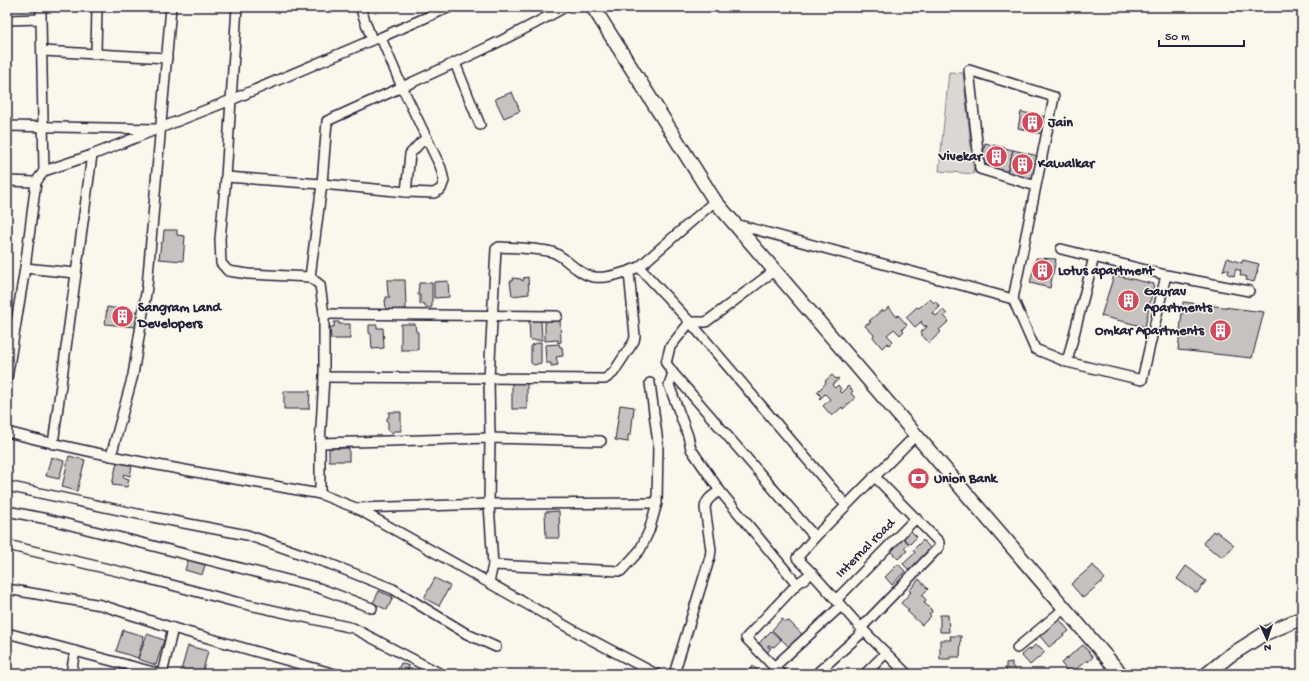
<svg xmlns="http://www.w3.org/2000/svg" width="1309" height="681" font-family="'Gochi Hand',sans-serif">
<rect width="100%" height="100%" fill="#fbf7ec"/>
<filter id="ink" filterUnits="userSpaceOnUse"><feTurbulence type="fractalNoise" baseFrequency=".025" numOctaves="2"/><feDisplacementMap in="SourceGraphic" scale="8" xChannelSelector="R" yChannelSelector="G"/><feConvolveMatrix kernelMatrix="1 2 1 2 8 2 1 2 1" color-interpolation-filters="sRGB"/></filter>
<g filter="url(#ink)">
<path fill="#dbd8d3" stroke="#7e7d87" d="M949 72 963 73 974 174 939 171Z"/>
<g fill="#c6c2c0" stroke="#22223b">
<path d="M512 92 520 111 504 118 495 99Z"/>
<path d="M1021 112 1046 117 1042 134 1018 128Z"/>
<path d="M985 143 1013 150 1007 173 982 163Z"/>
<path d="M1013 150 1038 156 1033 180 1007 173Z"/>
<path d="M164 230H177V235L185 236 183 261 159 259 161 243 163 242Z"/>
<path d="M1036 258 1056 259 1050 288 1030 283Z"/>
<path d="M1227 258 1242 263 1243 260 1259 264 1257 270H1258L1254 282 1246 280 1247 277 1240 275 1241 271 1236 269 1234 276 1228 274 1229 270 1225 269 1223 271Z"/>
<path d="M1302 265V279L1295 274Z"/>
<path d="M1114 275 1154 284 1145 327 1101 316Z"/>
<path d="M528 277 529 294 512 296 510 281H512L513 278 521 279 522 281 524 280 523 278Z"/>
<path d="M387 280H405L406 309 386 310 385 300H386V297H390L388 295Z"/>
<path d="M448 281 449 297 434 298V282Z"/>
<path d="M419 283H432V306L431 308 425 307V304H420V295H418Z"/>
<path d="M930 299 934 303 935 301 940 307 933 313 936 316 943 310 947 314 944 316 949 321 939 330 941 332 929 343 920 333 927 327 926 325 925 327 921 323 922 321 915 327 906 317 917 307 919 308Z"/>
<path d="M1183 302 1264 312 1252 358 1178 350Z"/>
<path d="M107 307 140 312 136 327 105 324Z"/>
<path d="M889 307 897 317 898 315 907 325 902 329 904 331 900 335 894 329 887 335 893 341 889 345 887 343 882 348 873 337 874 335 865 326 867 323 868 324 871 322 869 321 882 310 884 311Z"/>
<path d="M557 318 560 319 561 342 558 343V340L545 341V320Z"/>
<path d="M529 320H541L542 340H530Z"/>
<path d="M334 322H339V324H350V339H331L330 327H334Z"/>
<path d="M401 324H415L416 332H418V350H401Z"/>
<path d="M369 325H377V328H383L384 348 372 349 371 334 369 333Z"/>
<path d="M541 342V363L534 365 531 363V345Z"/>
<path d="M559 344 560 347H562L563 356 556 357 558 365 551 366V363H546L545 345Z"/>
<path d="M832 375 836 379 837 378 839 379 832 385 835 388 838 385 841 389 839 391 841 393 848 386 853 391 851 393 855 398 843 409 842 407 832 416 823 406 830 399 825 394 820 399 819 398 821 396 817 392 826 383 825 381Z"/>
<rect x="512" y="383" width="15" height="26"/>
<path d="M284 391H310L309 409H284Z"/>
<path d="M620 405 634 407 631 435H628V442L615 440Z"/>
<path d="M389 412H401V431H394L392 433 388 431V422L387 421V418L389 417Z"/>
<rect x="329" y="448" width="20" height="13"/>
<path d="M69 456 85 460 77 491 62 487Z"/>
<path d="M51 457 64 461 59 479 46 476Z"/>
<path d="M117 462 132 465 130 476 124 474 123 477 129 479 127 487 112 485Z"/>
<path d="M559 511 560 538H546L545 512Z"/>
<path d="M909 529 917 537 910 544 902 537Z"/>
<path d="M1213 531 1215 533 1216 531 1234 545 1226 555 1222 557 1216 552H1214L1203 543Z"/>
<path d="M902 537 909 544 904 548 907 551 898 559 889 550Z"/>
<path d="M923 540 933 551 911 572 903 564 915 553 913 550Z"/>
<path d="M188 560 205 565 202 575 185 570Z"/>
<path d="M898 564 905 571 892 585 885 577Z"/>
<path d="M1093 565 1105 579 1083 598 1071 584Z"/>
<path d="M1186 566 1206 581 1197 593 1177 579Z"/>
<path d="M435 578 450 586 439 606 424 598Z"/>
<path d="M919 579 928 589 922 595 926 600 924 603 931 609 932 612 929 614 931 616 922 625 907 611 909 610 901 603 911 592 909 591Z"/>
<path d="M379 591 393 597 387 610 373 603Z"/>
<path d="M940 615H948L949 632H940Z"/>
<path d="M782 619 786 622 789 621 802 634 789 647 772 630Z"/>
<path d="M1059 619 1069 631 1049 647 1039 635Z"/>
<path d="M123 630 144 636 138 658 116 651Z"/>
<path d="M771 631 781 640 774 647 768 645V647L771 648 766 654 757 645Z"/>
<path d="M147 634 164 640 156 665 138 659Z"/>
<path d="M950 636H961L960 657H950V659H940V640H951Z"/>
<path d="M1035 645 1037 647 1039 646 1045 652 1030 665 1021 655 1028 649 1030 650Z"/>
<path d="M1083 645 1093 657 1088 662 1087 660 1070 674 1061 663Z"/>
<path d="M188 646 208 651 202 674H180Z"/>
<path d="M1012 662V666L1019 674H1006V663Z"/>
<path d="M401 663 409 666 406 674H396Z"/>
<path d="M753 666 761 673V674H746Z"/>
</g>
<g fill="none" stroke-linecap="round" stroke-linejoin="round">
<defs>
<g id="street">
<path d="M41 7V19"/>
<path d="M360 7 372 40 231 100 226 177 220 239 221 263 228 271 248 274 310 277 320 285 324 314V377L320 443V494L356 508 571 629 656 674"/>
<path d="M7 20 41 19 44 171 36 182 25 268 7 378"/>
<path d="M377 39 450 7"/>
<path d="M43 51 167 58"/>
<path d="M96 53 97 7"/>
<path d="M455 63 480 125"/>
<path d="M7 126 156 129"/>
<path d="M44 171 92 155 231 100 237 7"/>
<path d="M226 177 322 184 406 192 434 193 441 189 444 181 441 168 402 87C457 62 512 37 565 7"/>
<path d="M7 181 36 182"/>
<path d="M406 192 410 154 420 143 427 138"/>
<path d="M715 201 639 267 690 322 670 347 666 363 673 373 669 385 688 436 691 449 720 491 797 584"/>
<path d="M735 224 1013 299 1054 97 969 70 980 169 1036 186"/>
<path d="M25 268 75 273"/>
<path d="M1166 275 1249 291"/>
<path d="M310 277 322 184 327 121 402 87 381 38"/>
<path d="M1013 299 1035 349 1067 362 1142 380 1166 275 1061 249"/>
<path d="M324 314 557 316"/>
<path d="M690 322 846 505"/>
<path d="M690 322H706L774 271"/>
<path d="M1067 362 1094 257"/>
<path d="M673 373 815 537"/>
<path d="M324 377 605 379 613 373 634 341 635 336 629 272"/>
<path d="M7 432C110 459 215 475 320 494"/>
<path d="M320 443 490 438 601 441"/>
<path d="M53 444 92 155"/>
<path d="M111 456 133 375 147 287 171 7"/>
<path d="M7 486 147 516 247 535 330 564 393 589 467 634 496 647"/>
<path d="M357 508 489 504 657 503"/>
<path d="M7 511 47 519 319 588 372 608"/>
<path d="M7 545 134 575 236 602 353 628 441 674"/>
<path d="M493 565 621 571 640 550 649 531 657 503 658 443 650 383"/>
<path d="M489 582 493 565 489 504 490 438 489 378 496 249 499 247C516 248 535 248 552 252 562 255 569 264 577 269 582 273 588 276 594 277 606 279 628 272 639 267"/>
<path d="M7 589 101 605 173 628 335 674"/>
<path d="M836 600 916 518"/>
<path d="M861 628 939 547V542L874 476"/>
<path d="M7 633 161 674"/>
<path d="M1017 648 1065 608"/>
<path d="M774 667 841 606"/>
<path d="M71 674 75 651"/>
<path d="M162 674 173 628"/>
<path d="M674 674 710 557 711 550 705 508C706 499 712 496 720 491"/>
<path d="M781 674 746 638 797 584 812 573"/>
<path d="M816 674 864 631"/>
<path d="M865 674 886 653"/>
<path d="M907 674 861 628 812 573 797 558 815 537 916 435"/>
</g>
<g id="secondary">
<path d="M593 7 715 201 1121 674"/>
<path d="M1207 674 1229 656 1264 634 1302 618"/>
</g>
</defs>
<use href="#street" stroke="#22223b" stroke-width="12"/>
<use href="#secondary" stroke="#22223b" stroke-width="16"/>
<use href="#street" stroke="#fbf7ec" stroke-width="9"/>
<use href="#secondary" stroke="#fbf7ec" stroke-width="13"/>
</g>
</g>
<defs>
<symbol id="building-disc" viewBox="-11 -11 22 22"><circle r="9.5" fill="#d1495b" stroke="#fbf7ec"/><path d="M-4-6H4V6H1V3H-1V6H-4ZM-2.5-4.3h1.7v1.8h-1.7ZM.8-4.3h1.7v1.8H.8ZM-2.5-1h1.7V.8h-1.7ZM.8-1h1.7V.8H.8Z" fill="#fff"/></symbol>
<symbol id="bank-disc" viewBox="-11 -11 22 22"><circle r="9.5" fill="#d1495b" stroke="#fbf7ec"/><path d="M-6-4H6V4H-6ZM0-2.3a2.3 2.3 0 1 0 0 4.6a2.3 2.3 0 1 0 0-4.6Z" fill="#fff"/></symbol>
</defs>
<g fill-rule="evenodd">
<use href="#building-disc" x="1020" y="110" width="25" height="25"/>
<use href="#building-disc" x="984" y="144" width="25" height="25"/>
<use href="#building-disc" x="1010" y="152" width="25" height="25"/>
<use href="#building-disc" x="1030" y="258" width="25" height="25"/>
<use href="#building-disc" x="1116" y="288" width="25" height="25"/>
<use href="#building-disc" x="110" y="304" width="25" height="25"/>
<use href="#building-disc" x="1208" y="318" width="25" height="25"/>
<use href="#bank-disc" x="906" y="466" width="25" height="25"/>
</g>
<g text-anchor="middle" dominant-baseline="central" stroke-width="3" stroke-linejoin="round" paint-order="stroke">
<g font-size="14" font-weight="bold" fill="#22223b" stroke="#fbf7ec" text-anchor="start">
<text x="1048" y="123">Jain</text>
<text x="982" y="157" text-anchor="end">Vivekar</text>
<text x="1038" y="164">Kawalkar</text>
<text x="1058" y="271">Lotus apartment</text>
<text x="1144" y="292">Gaurav<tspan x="1144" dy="16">Apartments</tspan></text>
<text x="138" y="308">Sangram Land<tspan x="138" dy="16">Developers</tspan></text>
<text x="1204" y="331" text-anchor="end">Omkar Apartments</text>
<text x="934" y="479">Union Bank</text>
</g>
<g font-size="14" fill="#22223b" stroke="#fbf7ec">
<text transform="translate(866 549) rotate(-45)">Internal road</text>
</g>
</g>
<rect width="1309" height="681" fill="none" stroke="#fbf7ec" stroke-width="24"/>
<rect x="12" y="12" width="1285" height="657" fill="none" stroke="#22223b" stroke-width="1.5" filter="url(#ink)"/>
<g transform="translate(1267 639) rotate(177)" stroke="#fbf7ec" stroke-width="3" paint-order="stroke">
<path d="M0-3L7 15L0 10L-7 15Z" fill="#22223b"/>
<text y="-6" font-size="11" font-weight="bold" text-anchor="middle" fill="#22223b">N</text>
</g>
<path d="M1159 40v6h85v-6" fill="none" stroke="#22223b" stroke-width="2"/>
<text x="1165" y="40" font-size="12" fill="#22223b" stroke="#fbf7ec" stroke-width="3" paint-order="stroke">50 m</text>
</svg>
